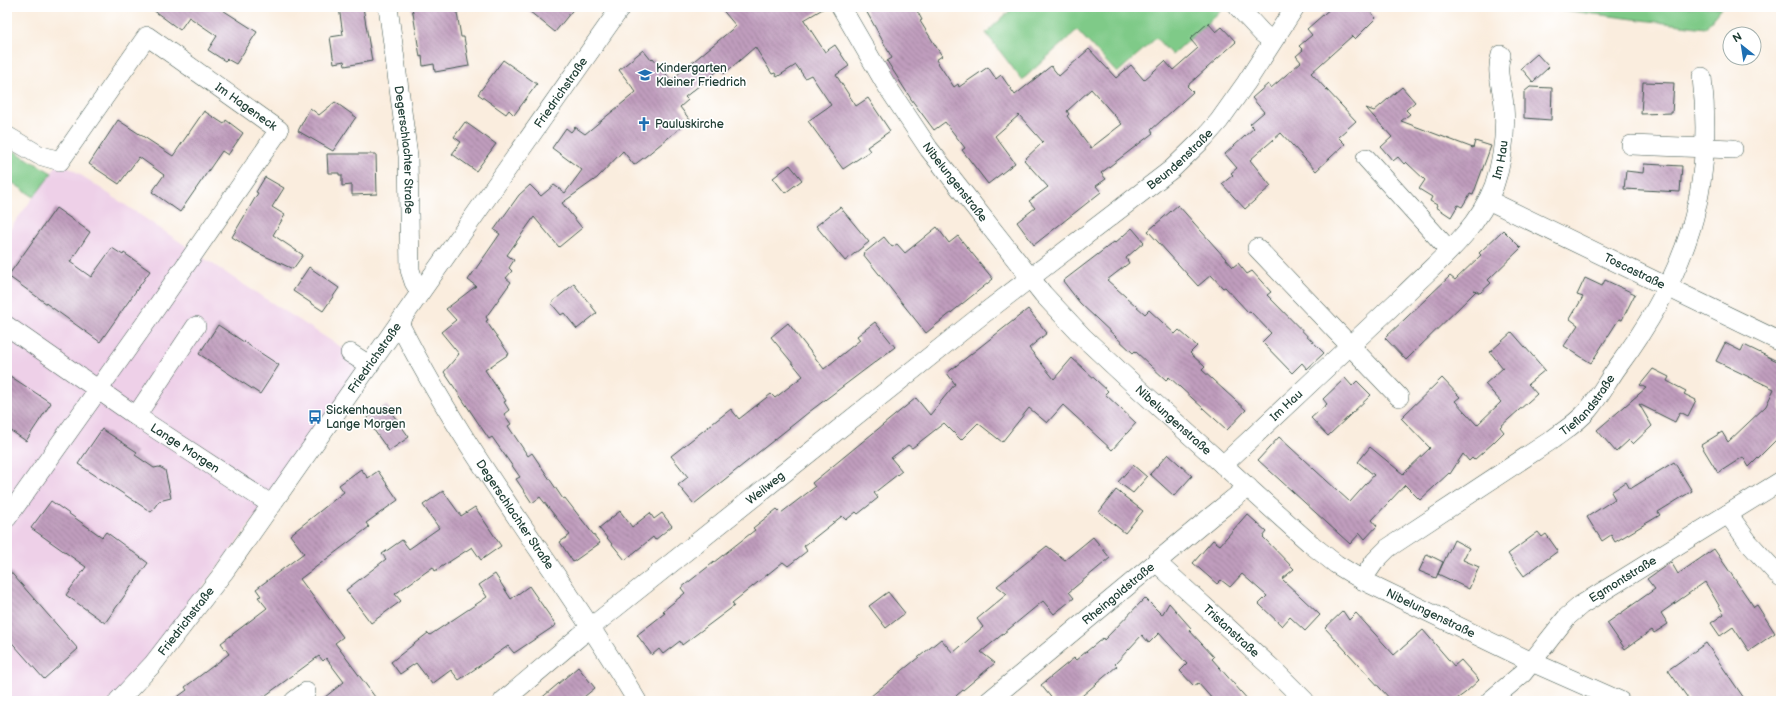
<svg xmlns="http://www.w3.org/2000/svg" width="1788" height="708" font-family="'Balsamiq Sans',sans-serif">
<defs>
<pattern id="building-back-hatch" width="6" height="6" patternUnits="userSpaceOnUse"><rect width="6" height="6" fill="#c09dbd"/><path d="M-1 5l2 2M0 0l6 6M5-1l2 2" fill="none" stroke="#9b819a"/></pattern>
</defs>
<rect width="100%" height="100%" fill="#fff"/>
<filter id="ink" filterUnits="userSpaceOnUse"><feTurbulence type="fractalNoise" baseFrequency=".025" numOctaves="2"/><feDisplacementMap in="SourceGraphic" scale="8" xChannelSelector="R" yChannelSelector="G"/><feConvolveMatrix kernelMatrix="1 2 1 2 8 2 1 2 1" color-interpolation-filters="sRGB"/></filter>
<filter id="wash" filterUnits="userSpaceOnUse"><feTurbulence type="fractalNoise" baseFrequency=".012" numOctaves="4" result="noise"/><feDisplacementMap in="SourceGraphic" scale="16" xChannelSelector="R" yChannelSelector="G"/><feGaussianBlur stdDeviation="0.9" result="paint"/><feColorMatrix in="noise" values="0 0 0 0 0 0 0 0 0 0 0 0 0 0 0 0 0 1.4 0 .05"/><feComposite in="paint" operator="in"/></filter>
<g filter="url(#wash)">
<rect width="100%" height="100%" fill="#faedde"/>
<path fill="#eed0e8" d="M60 161 235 279 369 365 118 701H7V233Z"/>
<g fill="#7fca88" stroke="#4f845e">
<path d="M1014 7H1225L1172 55 1156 38 1117 73 1077 30 1022 80 986 33Z"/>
<path d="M1538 7H1722L1705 28Z"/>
<path d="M7 147 52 173 34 197 7 179Z"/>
</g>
<g id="blocks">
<g fill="url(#building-back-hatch)" fill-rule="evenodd">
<path d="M149 7H218L257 32 236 64 227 59 225 61 208 50 217 36 189 17 180 30Z"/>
<path d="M339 7H363L372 61 345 66 344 61 334 63 330 37 343 35Z"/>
<path d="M412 7H456L461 37H464L469 66 435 72 434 64 423 66 422 56 420 57Z"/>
<path d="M524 7H575L555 32Z"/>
<path d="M720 7H826L804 20 825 52 835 45 849 66 836 75 856 106 868 98 890 131 867 147 870 151 843 169 808 121 831 105 811 75 805 78 796 65 777 77 775 73 772 74 755 47 724 74 720 69 685 97 688 100 680 107 690 120 646 156 634 165 623 151 597 178 562 203 582 228 559 247 534 217 507 255 514 260 509 268 512 271 506 278 511 282 486 317 488 320 486 321 509 354 485 370 506 401 504 402 509 410 504 414 511 424 508 426 528 456 532 453 563 499 565 498 600 543 573 562 560 542 570 535 540 497 532 503 516 479 520 477 492 437 489 439 444 372 459 354 441 332 456 320 446 309 476 286 468 280 500 234 494 230 519 195 530 185 541 196 554 185 565 193 582 170 552 148 566 128 571 132 575 127 585 134 636 92 619 70 643 50 651 60 653 58 671 80 736 26Z"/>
<path d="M864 7H915L922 20 920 21 942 56 936 60 954 87 958 84 959 87 988 67 996 79 1001 75 1015 95 1051 66 1059 76 1089 49 1116 78 1131 65 1144 80 1165 61 1173 70 1198 48 1190 39 1208 23 1216 32 1222 27 1236 42 1187 86 1193 92 1151 130 1153 133 1101 173 1106 179 1096 186 1101 192 1034 245 1017 222 1035 208 1029 201 1048 187 1024 160 1043 142 1019 115 995 136 1015 163 988 184 962 150 965 148 945 122 934 130 911 99 887 61 892 58ZM1091 89 1122 124 1091 148 1067 116 1069 114 1067 111Z"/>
<path d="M1332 7H1366L1376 18 1355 39 1352 36 1311 73 1356 121 1338 137 1345 144 1316 171 1281 133 1250 160 1271 186 1245 209 1222 184 1233 175 1231 173 1237 168 1225 154 1254 128 1250 124 1264 112 1252 98 1268 84 1271 88 1301 62 1296 56 1303 50 1299 46 1312 35 1307 29Z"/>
<path d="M1537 54 1549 67 1533 82 1521 68Z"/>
<path d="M503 60 537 84 514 115 509 110 506 114 478 94Z"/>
<path d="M1643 82 1674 83 1672 113 1641 114Z"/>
<path d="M1402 87 1415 102 1406 110 1410 114 1401 121 1473 148 1475 141 1491 146 1473 195 1470 194 1462 207 1458 205 1451 217 1436 207 1437 205 1430 201 1432 197 1419 189 1425 180 1406 162 1404 164 1398 157 1393 161 1381 147 1392 137 1366 108 1374 111Z"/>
<path d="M1530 87 1552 88 1551 120 1524 118V92Z"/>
<path d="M335 102 356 117 333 151 298 131 310 108 319 115Z"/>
<path d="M204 111 224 124 226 120 243 133 228 155 222 151 180 212 152 192 164 175 139 157 119 184 89 164 118 120 173 156Z"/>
<path d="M465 122 496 144 476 171 452 154 461 142 454 137Z"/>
<path d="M327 154H376L377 194 352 195V185L342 186V175H339V173H328Z"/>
<path d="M1644 164 1682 166 1680 192 1624 189 1626 171 1643 173Z"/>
<path d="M790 165 802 180 785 193 773 178Z"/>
<path d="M265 177 284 188 272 207 285 215 273 235 303 255 293 269 256 252 232 237 258 193 256 192Z"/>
<path d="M1178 205 1233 267 1238 263 1247 274 1252 271 1271 292 1267 295 1324 353 1307 369 1302 363 1292 373 1262 342 1271 333 1250 311 1248 312 1225 287 1223 288 1211 275 1198 286 1148 231Z"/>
<path d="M840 207 869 242 845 261 816 226Z"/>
<path d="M56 208 90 232 70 262 91 277 112 248 123 255 124 253 150 271 100 342 8 276Z"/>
<path d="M937 227 949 243 958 236 993 279 926 333 863 254 884 237 892 247 897 244 905 253Z"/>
<path d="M1132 228 1144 242 1126 258 1129 263 1107 280 1145 314 1149 310 1175 334 1179 330 1197 346 1190 353 1205 367 1202 370 1246 410 1227 430 1169 377 1166 380 1135 351 1133 353 1080 303 1063 281 1114 242 1115 243Z"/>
<path d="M1503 230 1521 248 1488 280 1491 283 1480 293 1474 290 1476 291 1406 360 1385 338 1450 276 1455 280 1481 255 1479 253Z"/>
<path d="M309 267 339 288 323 311 293 291Z"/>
<path d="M1585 278 1602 286 1605 280 1635 294 1622 320 1619 319 1591 363 1564 346 1578 325 1570 319 1583 297 1577 295Z"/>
<path d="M574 284 597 313 577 329 564 313 561 315 551 303Z"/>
<path d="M1028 309 1047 333 1029 348 1054 379 1072 358 1108 391 1105 394 1136 423 1112 450 1063 405 1047 423 1029 408 1002 442 978 423 961 440 944 423 912 448 908 445 891 458 902 471 874 493 878 498 858 514 856 512 846 520 842 516 804 546 807 551 788 566 783 562 732 603 734 606 682 645 680 641 663 654 659 649 652 655 637 635 665 613 663 611 685 593 681 588 755 530 753 528 777 509 781 513 815 487 812 483 916 398 930 415 955 384 947 373Z"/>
<path d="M875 322 895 347 809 412 694 504 678 485 688 477 671 456 731 409 739 419 771 394 775 398 803 376 771 337 788 323 824 369 860 340 857 336Z"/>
<path d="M218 325 279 365 260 394 199 354Z"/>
<path d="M1512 332 1545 370 1528 384 1537 394 1500 427 1504 432 1493 443 1474 460 1472 458 1469 461 1463 454 1450 474 1449 473 1420 500 1405 485 1372 520 1377 526 1365 539 1360 533 1350 544 1258 460 1279 437 1350 502 1374 475 1358 462 1370 447 1403 474 1430 448 1401 418 1442 378 1460 397 1455 401 1477 425 1501 402 1485 384 1503 368 1490 352Z"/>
<path d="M1725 343 1741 351 1744 345 1781 363V435L1749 467 1743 457 1718 473 1701 445 1722 432 1728 442 1766 406 1774 389 1716 361Z"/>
<path d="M1653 369 1669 377 1667 381 1686 391 1684 394 1696 400 1688 416 1680 412 1675 422 1639 404 1652 426 1633 444 1629 440 1616 452 1597 430 1646 388 1640 385Z"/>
<path d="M7 374 51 403 26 441 7 428Z"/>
<path d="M1345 378 1352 386 1357 381 1371 395 1328 436 1311 418 1327 404 1323 399Z"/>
<path d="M386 405 409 437 389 451 366 419Z"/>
<path d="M102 429 137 452 135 455 154 468 159 467 165 470 171 498 159 501 151 512 78 464Z"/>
<path d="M1168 454 1192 476 1174 496 1150 474Z"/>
<path d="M1674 462 1692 491 1658 512 1660 515 1615 542 1611 535 1602 541 1587 517 1615 499 1611 492 1626 482 1630 489Z"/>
<path d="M1133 465 1147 477 1133 493 1118 482Z"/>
<path d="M361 469 368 478 378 471 398 500 366 523 369 527 300 579 343 637 335 643 378 701H320L344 682 326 658 323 661 319 656 258 701H172L187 690 185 687 229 654 221 643 267 608 258 597 261 596 256 589 304 553 290 535 344 492 339 485Z"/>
<path d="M1116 490 1143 511 1125 533 1099 512Z"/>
<path d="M443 491 461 516 475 507 501 546 481 560 472 547 435 571 433 567 395 594 401 601 371 623 346 590 386 559 382 554 402 540 409 549 439 528 423 505Z"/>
<path d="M51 501 102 537 106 532 148 563 105 623 66 595 86 567 31 528Z"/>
<path d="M620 511 632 527 650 513 654 519 662 513 672 526 655 540 653 537 625 560 599 528Z"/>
<path d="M1247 514 1267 532 1263 537 1294 569 1282 579 1320 615 1305 631 1290 617 1282 626 1259 604 1267 596 1242 574 1230 587 1221 580 1217 584 1193 563 1213 540 1220 545Z"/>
<path d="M1538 532 1542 537 1546 534 1558 551 1524 576 1508 554Z"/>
<path d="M1093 537 1110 558 1069 592 1074 598 1054 614 1043 601 981 652 995 663 950 701H865L941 639 953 653 983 627 977 619 1007 594 997 586 1047 546 1065 560Z"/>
<path d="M1454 540 1469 548 1463 560 1479 567 1469 589 1438 574Z"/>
<path d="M1714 549 1754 607 1757 605 1775 633 1749 651 1733 627 1720 636 1711 623 1724 614 1705 582 1661 613 1668 624 1654 633 1652 630 1625 649 1607 623 1655 589 1647 579 1671 562 1678 574Z"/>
<path d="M1427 554 1443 562 1436 578 1419 571Z"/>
<path d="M7 568 78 649 44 679 7 637Z"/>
<path d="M495 574 511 599 529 586 556 625 514 653 508 646 459 680 451 670 432 684 416 663 400 674 391 662 428 633 430 635 487 597 479 585Z"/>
<path d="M888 592 905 613 886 628 869 606Z"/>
<path d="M1145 598 1162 615 1169 603 1191 628 1189 630 1214 657 1212 659 1249 701H1214L1198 683 1194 686 1180 671 1187 664 1159 633 1149 643 1142 635 1115 664 1117 666 1076 701H1054L1041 685 1074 658 1076 660 1103 638 1104 640Z"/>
<path d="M1343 611 1349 620 1356 613 1394 655 1423 630 1454 666 1461 660 1479 680 1465 693 1454 701H1392L1325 628Z"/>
<path d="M1706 643 1746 701H1690L1668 670Z"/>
<path d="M578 667 595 688 579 701H538Z"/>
</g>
</g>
</g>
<g filter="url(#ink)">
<use href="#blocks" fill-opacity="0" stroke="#40574e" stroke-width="1"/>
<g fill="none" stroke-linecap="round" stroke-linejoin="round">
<defs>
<g id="minor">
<path id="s1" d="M388 7 408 156 410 270 414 282 420 292"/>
<path id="s2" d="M841 7 885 83 929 149 1043 294 1083 337 1141 391 1312 545 1336 564 1362 580 1532 662 1620 701"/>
<path d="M1238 7 1262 33 1272 41"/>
<path id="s3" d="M7 136 39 155 60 161 147 36 279 130 147 321 7 518"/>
<path d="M1631 145 1733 149"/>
<path d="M1366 158 1449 250"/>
<path id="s4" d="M1488 200 1781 342"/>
<path d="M1257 248 1399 397"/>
<path id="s5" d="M399 323C466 457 561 573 637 701"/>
<path id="s6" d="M7 326 136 416 272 505"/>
<path d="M350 353 369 365"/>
<path d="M136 416 196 326"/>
<path id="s7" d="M1223 465C1283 408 1344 352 1404 295 1437 262 1477 231 1494 186 1503 160 1506 133 1504 106 1503 88 1495 73 1501 55"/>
<path d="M1728 514 1749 543 1781 578"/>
<path id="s8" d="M1156 562 1275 671 1305 701"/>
<path id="s9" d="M1362 580 1375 561 1388 548 1553 439C1565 430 1578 422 1588 410 1600 396 1608 380 1619 365 1686 274 1715 191 1702 77"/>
<path id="s10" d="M118 701 153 664 224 572 621 7"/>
<path d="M294 701 306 692"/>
<path id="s11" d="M503 701 580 636 978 318 1172 169 1205 137 1219 121 1246 83 1295 7"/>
<path id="s12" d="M989 701 1213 515 1248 487"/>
<path id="s13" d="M1490 701 1523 673 1567 617 1581 605 1781 481"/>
</g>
</defs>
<use href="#minor" stroke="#40574e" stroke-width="20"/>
<use href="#minor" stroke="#fff" stroke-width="19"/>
</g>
</g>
<defs>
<symbol id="school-bare" viewBox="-9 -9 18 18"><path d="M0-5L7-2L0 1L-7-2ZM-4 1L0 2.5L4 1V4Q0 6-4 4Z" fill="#1f6fb2" stroke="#fff" stroke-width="2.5" paint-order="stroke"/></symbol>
<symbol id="church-bare" viewBox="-9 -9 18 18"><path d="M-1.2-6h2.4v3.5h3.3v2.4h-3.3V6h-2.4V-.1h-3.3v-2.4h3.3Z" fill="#1f6fb2" stroke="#fff" stroke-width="2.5" paint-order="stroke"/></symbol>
<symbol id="bus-bare" viewBox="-9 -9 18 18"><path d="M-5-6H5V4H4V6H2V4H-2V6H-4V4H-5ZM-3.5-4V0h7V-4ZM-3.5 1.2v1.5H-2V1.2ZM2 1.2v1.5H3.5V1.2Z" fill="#1f6fb2" stroke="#fff" stroke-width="2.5" paint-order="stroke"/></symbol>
</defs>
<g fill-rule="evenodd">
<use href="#school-bare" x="635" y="65" width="20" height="20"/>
<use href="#church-bare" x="634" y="114" width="20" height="20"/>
<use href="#bus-bare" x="305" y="407" width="20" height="20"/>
</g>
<g text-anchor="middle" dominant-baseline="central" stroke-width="3.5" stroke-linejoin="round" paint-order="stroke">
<g font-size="12" fill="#1f3d34" stroke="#fff" text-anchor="start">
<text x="656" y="68">Kindergarten<tspan x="656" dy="14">Kleiner Friedrich</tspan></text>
<text x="655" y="124">Pauluskirche</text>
<text x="326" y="410">Sickenhausen<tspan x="326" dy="14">Lange Morgen</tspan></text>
</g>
<g font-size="12" fill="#1f3d34" stroke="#fff">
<text stroke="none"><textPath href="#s10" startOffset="753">Friedrichstraße</textPath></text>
<text stroke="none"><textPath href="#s3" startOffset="333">Im Hageneck</textPath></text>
<text stroke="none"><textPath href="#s1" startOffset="144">Degerschlachter Straße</textPath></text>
<text stroke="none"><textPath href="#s11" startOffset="867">Beundenstraße</textPath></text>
<text stroke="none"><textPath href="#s7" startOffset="418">Im Hau</textPath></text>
<text stroke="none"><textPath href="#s2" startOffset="209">Nibelungenstraße</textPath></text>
<text stroke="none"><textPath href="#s4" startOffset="163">Toscastraße</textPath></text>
<text stroke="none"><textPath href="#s10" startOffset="429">Friedrichstraße</textPath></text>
<text stroke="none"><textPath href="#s9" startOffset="288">Tieflandstraße</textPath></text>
<text stroke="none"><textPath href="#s7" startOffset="87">Im Hau</textPath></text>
<text stroke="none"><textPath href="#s2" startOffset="533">Nibelungenstraße</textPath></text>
<text stroke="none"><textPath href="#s6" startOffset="216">Lange Morgen</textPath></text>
<text stroke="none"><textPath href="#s11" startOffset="338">Weilweg</textPath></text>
<text stroke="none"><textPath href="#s5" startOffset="224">Degerschlachter Straße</textPath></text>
<text stroke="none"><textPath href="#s13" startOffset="182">Egmontstraße</textPath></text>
<text stroke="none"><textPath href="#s12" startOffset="168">Rheingoldstraße</textPath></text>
<text stroke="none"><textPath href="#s2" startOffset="857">Nibelungenstraße</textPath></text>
<text stroke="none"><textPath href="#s10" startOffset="105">Friedrichstraße</textPath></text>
<text stroke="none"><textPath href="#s8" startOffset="102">Tristanstraße</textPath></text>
</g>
</g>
<rect width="1788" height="708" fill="none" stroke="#fff" stroke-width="24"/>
<g transform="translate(1742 46) rotate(330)"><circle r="19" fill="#ffffff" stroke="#a5b1ae"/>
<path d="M0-3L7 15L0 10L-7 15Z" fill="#1f6fb2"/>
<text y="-6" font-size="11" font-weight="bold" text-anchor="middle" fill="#1f3d34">N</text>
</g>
</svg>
